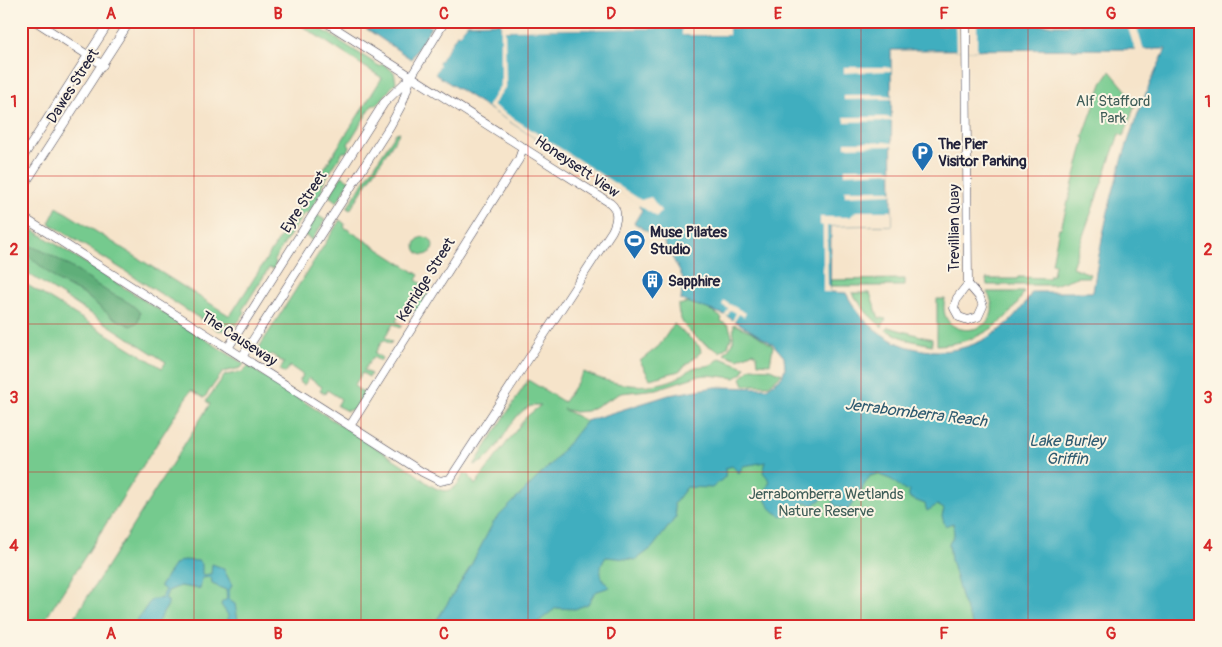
<svg xmlns="http://www.w3.org/2000/svg" width="1222" height="647" font-family="Pangolin,sans-serif">
<rect width="100%" height="100%" fill="#fcf5e5"/>
<filter id="ink" filterUnits="userSpaceOnUse"><feTurbulence type="fractalNoise" baseFrequency=".02" numOctaves="2"/><feDisplacementMap in="SourceGraphic" scale="10" xChannelSelector="R" yChannelSelector="G"/><feConvolveMatrix kernelMatrix="1 2 1 2 8 2 1 2 1" color-interpolation-filters="sRGB"/></filter>
<filter id="wash" filterUnits="userSpaceOnUse"><feTurbulence type="fractalNoise" baseFrequency=".0096" numOctaves="4" result="noise"/><feDisplacementMap in="SourceGraphic" scale="20" xChannelSelector="R" yChannelSelector="G"/><feGaussianBlur stdDeviation="1.12" result="paint"/><feColorMatrix in="noise" values="0 0 0 0 0 0 0 0 0 0 0 0 0 0 0 0 0 1.4 0 .05"/><feComposite in="paint" operator="in"/></filter>
<g filter="url(#wash)">
<rect width="100%" height="100%" fill="#f6e4ca"/>
<g fill="#74ca8e" stroke="#4b7664">
<path d="M294 21H309L379 66 383 64 394 72 396 82 377 105 373 104 348 144 350 147 347 152H343L321 186 324 188 308 214 304 213 274 260 276 263 273 269 269 268 243 309 245 312C238 323 233 332 218 330L49 223 57 207 230 316 382 78Z"/>
<path d="M1110 71 1136 102 1124 136 1119 134 1072 267 1090 274 1089 277H1077L1054 285H987L986 279H1017L1018 277 1049 278 1050 275H1053L1055 264 1052 263 1059 228H1061L1085 138 1083 137 1103 81Z"/>
<path d="M400 132 350 210 347 208 396 133Z"/>
<path d="M342 176 350 181 337 202 329 196Z"/>
<path d="M317 215 325 220 312 240 304 235Z"/>
<path d="M340 220 345 224 344 227 419 275 416 280 431 289 417 312 406 305 396 321 402 325 400 328 393 324 385 337 392 342 390 344 383 340 375 353 382 358 380 361 373 357 364 370 371 374 369 377 362 373 354 386 365 394 356 408 347 411 337 406 341 399 327 390 325 394 320 390 322 387 309 378 304 385 299 382 303 375 290 366 285 373 280 370 284 363 271 354 266 361 258 353 260 346Z"/>
<path d="M21 222 244 364 241 368 223 372 204 398 191 390 41 626H21V281L162 368 166 362 21 269Z"/>
<circle cx="424" cy="246" r="9"/>
<path d="M905 279V286H830V280Z"/>
<path d="M987 292H1024C1008 325 974 344 937 345V299H945C934 346 1013 335 987 292Z"/>
<path d="M852 293H870L879 318 886 319 882 327 867 313Z"/>
<path d="M691 302 709 309 722 318 721 321 729 326 732 336 728 346 720 352C701 342 678 329 678 305Z"/>
<path d="M674 324 700 347 701 352 679 371 650 379 640 361 659 346Z"/>
<path d="M734 324 754 333 773 346 770 364 758 363 757 355 753 352 738 359 724 354 733 343Z"/>
<path d="M888 327 932 339V345L908 340 886 330Z"/>
<path d="M945 354 985 626H69L210 404 206 401 225 375 242 372 248 366 411 470C429 484 450 507 464 473L469 475 475 485 526 417 541 405C509 402 504 458 474 465L528 380 564 402 584 372C611 385 646 391 675 379 682 376 689 369 696 367 709 365 709 368 720 358L745 367 743 373 735 378 708 375 697 376 657 389 621 393 587 411 575 412 563 409 586 421 595 422 770 390Z"/>
<path d="M751 368 771 369 782 374 769 385H744L741 378Z"/>
</g>
<path fill="#5fae79" stroke="#40685a" d="M21 243C52 251 81 275 108 292 119 298 132 302 140 313L138 322 131 326 112 317 85 295 58 281 30 257 21 256Z"/>
<g fill="#41aebf" stroke="#32687d" fill-rule="evenodd">
<path d="M355 21H422L431 27 411 59Z"/>
<path d="M947 21H1031L1029 25H1082V21H1201V626H973L962 600 951 560 949 544 954 535 953 523 945 526 942 516 944 509 937 505 927 511 925 504 909 498V490L905 491 892 480 877 474 870 476 848 510 834 505 830 493 813 505 806 502C800 505 796 511 791 515 781 521 765 506 765 496 765 492 768 485 770 481L763 472 766 462 743 466 739 473 732 466 726 468 725 477 712 488 687 487 674 504 676 517 652 548 636 560 606 557C598 568 599 579 610 587L595 592 588 604 575 609 556 608 533 626H433L469 569 494 521 554 461 586 421 669 395 715 387 767 388 782 377 785 368 784 357 773 344 725 315 681 300 683 278 664 242 634 223 642 210 639 207 640 205 435 74 439 65 438 64 458 32V35L467 24 501 23V29L505 30 683 28V35H728L729 28 945 26ZM1166 49C1128 126 1105 207 1093 292H1032C991 368 887 373 846 293L830 292 831 226 892 225 891 50Z"/>
<path d="M183 560 199 561 202 564V575L211 574 212 564 223 568 232 585 229 591V600L235 604 239 626H228V615L221 605 222 602 227 599 226 590 212 584 211 577 202 578 200 589 180 586 168 591 165 599 168 601V605L155 626H133L151 600 162 598 165 590 160 586 175 564Z"/>
</g>
<g fill="#f6e4ca">
<path d="M501 21 505 27 683 26 685 33H726L729 25 943 24 947 21 945 26 729 28V35H682V28L505 30 506 86 493 105 641 200 651 197 661 211 657 217 487 107 501 84Z"/>
<path d="M955 21H977V50H956Z"/>
<path d="M1126 21H1135L1144 51H1137L1134 47Z"/>
<path d="M464 23 467 24 458 35 457 33 438 64H440L435 74 433 73 435 63 456 31Z"/>
<path d="M844 67H885L891 68V71L844 73Z"/>
<path d="M844 95H885L891 96 892 99 844 100Z"/>
<path d="M844 117H885L892 118V121L845 122Z"/>
<path d="M845 142H885L892 143V146L845 147Z"/>
<path d="M845 168H886L892 169V172L845 174Z"/>
<path d="M845 190H886L892 192V194L845 196Z"/>
<path d="M856 211H892V225L827 226 828 286H830V292H823V226L820 225V217H850Z"/>
<path d="M724 301 746 313 744 317 739 314 734 322 732 321 736 313 731 310 726 318 724 317 728 309 722 305Z"/>
</g>
</g>
<g filter="url(#ink)">
<g fill="none" stroke-linecap="round" stroke-linejoin="round">
<defs>
<g id="minor">
<path d="M35 21 103 65"/>
<path d="M966 21 968 284"/>
<path d="M21 160 110 21"/>
<path d="M21 190 130 21"/>
<path d="M21 216 422 472 440 481 450 479 612 231C617 221 619 210 610 203L324 21"/>
<path d="M968 284 980 298 983 306 978 317 968 320 959 317 954 308 957 298Z"/>
<path d="M228 348 384 103 411 77"/>
<path d="M242 357 390 126 402 104 411 77 445 21"/>
<path d="M350 426 519 159 523 147"/>
</g>
</defs>
<use href="#minor" stroke="#423f50" stroke-width="9"/>
<use href="#minor" stroke="#fff" stroke-width="8"/>
</g>
</g>
<path fill="none" stroke="#d62828" stroke-width="1" stroke-opacity="0.55" d="M194 21V626M361 21V626M528 21V626M694 21V626M861 21V626M1028 21V626M21 176H1201M21 324H1201M21 472H1201"/>
<defs>
<symbol id="parking-pin" viewBox="-11 -11 22 30"><path d="M0 17L-7.5 6A9.5 9.5 0 1 1 7.5 6Z" fill="#1f6fb2" stroke="#fcf5e5"/><path d="M-3.5-5.5H1a3.5 3.5 0 0 1 0 7H-1V5.5H-3.5ZM-1-3.4V-.6H.8a1.4 1.4 0 0 0 0-2.8Z" fill="#fff"/></symbol>
<symbol id="stadium-pin" viewBox="-11 -11 22 30"><path d="M0 17L-7.5 6A9.5 9.5 0 1 1 7.5 6Z" fill="#1f6fb2" stroke="#fcf5e5"/><path d="M0-5a6.5 5 0 1 0 0 10a6.5 5 0 1 0 0-10ZM-3.5-1.8h7v3.6h-7Z" fill="#fff"/></symbol>
<symbol id="building-pin" viewBox="-11 -11 22 30"><path d="M0 17L-7.5 6A9.5 9.5 0 1 1 7.5 6Z" fill="#1f6fb2" stroke="#fcf5e5"/><path d="M-4-6H4V6H1V3H-1V6H-4ZM-2.5-4.3h1.7v1.8h-1.7ZM.8-4.3h1.7v1.8H.8ZM-2.5-1h1.7V.8h-1.7ZM.8-1h1.7V.8H.8Z" fill="#fff"/></symbol>
</defs>
<g fill-rule="evenodd">
<use href="#parking-pin" x="910" y="140" width="25" height="34"/>
<use href="#stadium-pin" x="622" y="228" width="25" height="34"/>
<use href="#building-pin" x="640" y="268" width="25" height="34"/>
</g>
<g text-anchor="middle" dominant-baseline="central" stroke-width="4" stroke-linejoin="round" paint-order="stroke">
<g font-size="15" fill="#22223b" stroke="#fcf5e5">
<text transform="translate(73 86) rotate(-58)">Dawes Street</text>
<text transform="translate(577 167) rotate(34)">Honeysett View</text>
<text transform="translate(304 202) rotate(-57)">Eyre Street</text>
<text transform="translate(954 228) rotate(-90)">Trevillian Quay</text>
<text transform="translate(426 280) rotate(-58)">Kerridge Street</text>
<text transform="translate(239 339) rotate(33)">The Causeway</text>
</g>
<g font-size="15" fill="#3f5d58" stroke="#fcf5e5">
<text x="1113" y="101">Alf Stafford<tspan x="1113" dy="17">Park</tspan></text>
<text x="826" y="494">Jerrabomberra Wetlands<tspan x="826" dy="17">Nature Reserve</tspan></text>
</g>
<g font-size="15" font-weight="bold" fill="#22223b" stroke="#fcf5e5" text-anchor="start">
<text x="938" y="144">The Pier<tspan x="938" dy="17">Visitor Parking</tspan></text>
<text x="650" y="232">Muse Pilates<tspan x="650" dy="17">Studio</tspan></text>
<text x="668" y="281">Sapphire</text>
</g>
<g font-size="16" font-style="italic" fill="#2e5a70" stroke="#fcf5e5">
<text transform="translate(916 413) rotate(7)">Jerrabomberra Reach</text>
<text x="1067" y="441">Lake Burley<tspan x="1067" dy="18">Griffin</tspan></text>
</g>
</g>
<rect width="1222" height="647" fill="none" stroke="#fcf5e5" stroke-width="55"/>
<rect x="28" y="28" width="1166" height="592" fill="none" stroke="#d62828" stroke-width="2"/>
<g font-size="16" text-anchor="middle" font-weight="bold" fill="#d62828">
<text x="111" y="19">A</text>
<text x="278" y="19">B</text>
<text x="444" y="19">C</text>
<text x="611" y="19">D</text>
<text x="778" y="19">E</text>
<text x="944" y="19">F</text>
<text x="1111" y="19">G</text>
<text x="14" y="107">1</text>
<text x="1208" y="107">1</text>
<text x="14" y="255">2</text>
<text x="1208" y="255">2</text>
<text x="14" y="403">3</text>
<text x="1208" y="403">3</text>
<text x="14" y="551">4</text>
<text x="1208" y="551">4</text>
<text x="111" y="639">A</text>
<text x="278" y="639">B</text>
<text x="444" y="639">C</text>
<text x="611" y="639">D</text>
<text x="778" y="639">E</text>
<text x="944" y="639">F</text>
<text x="1111" y="639">G</text>
</g>
</svg>
